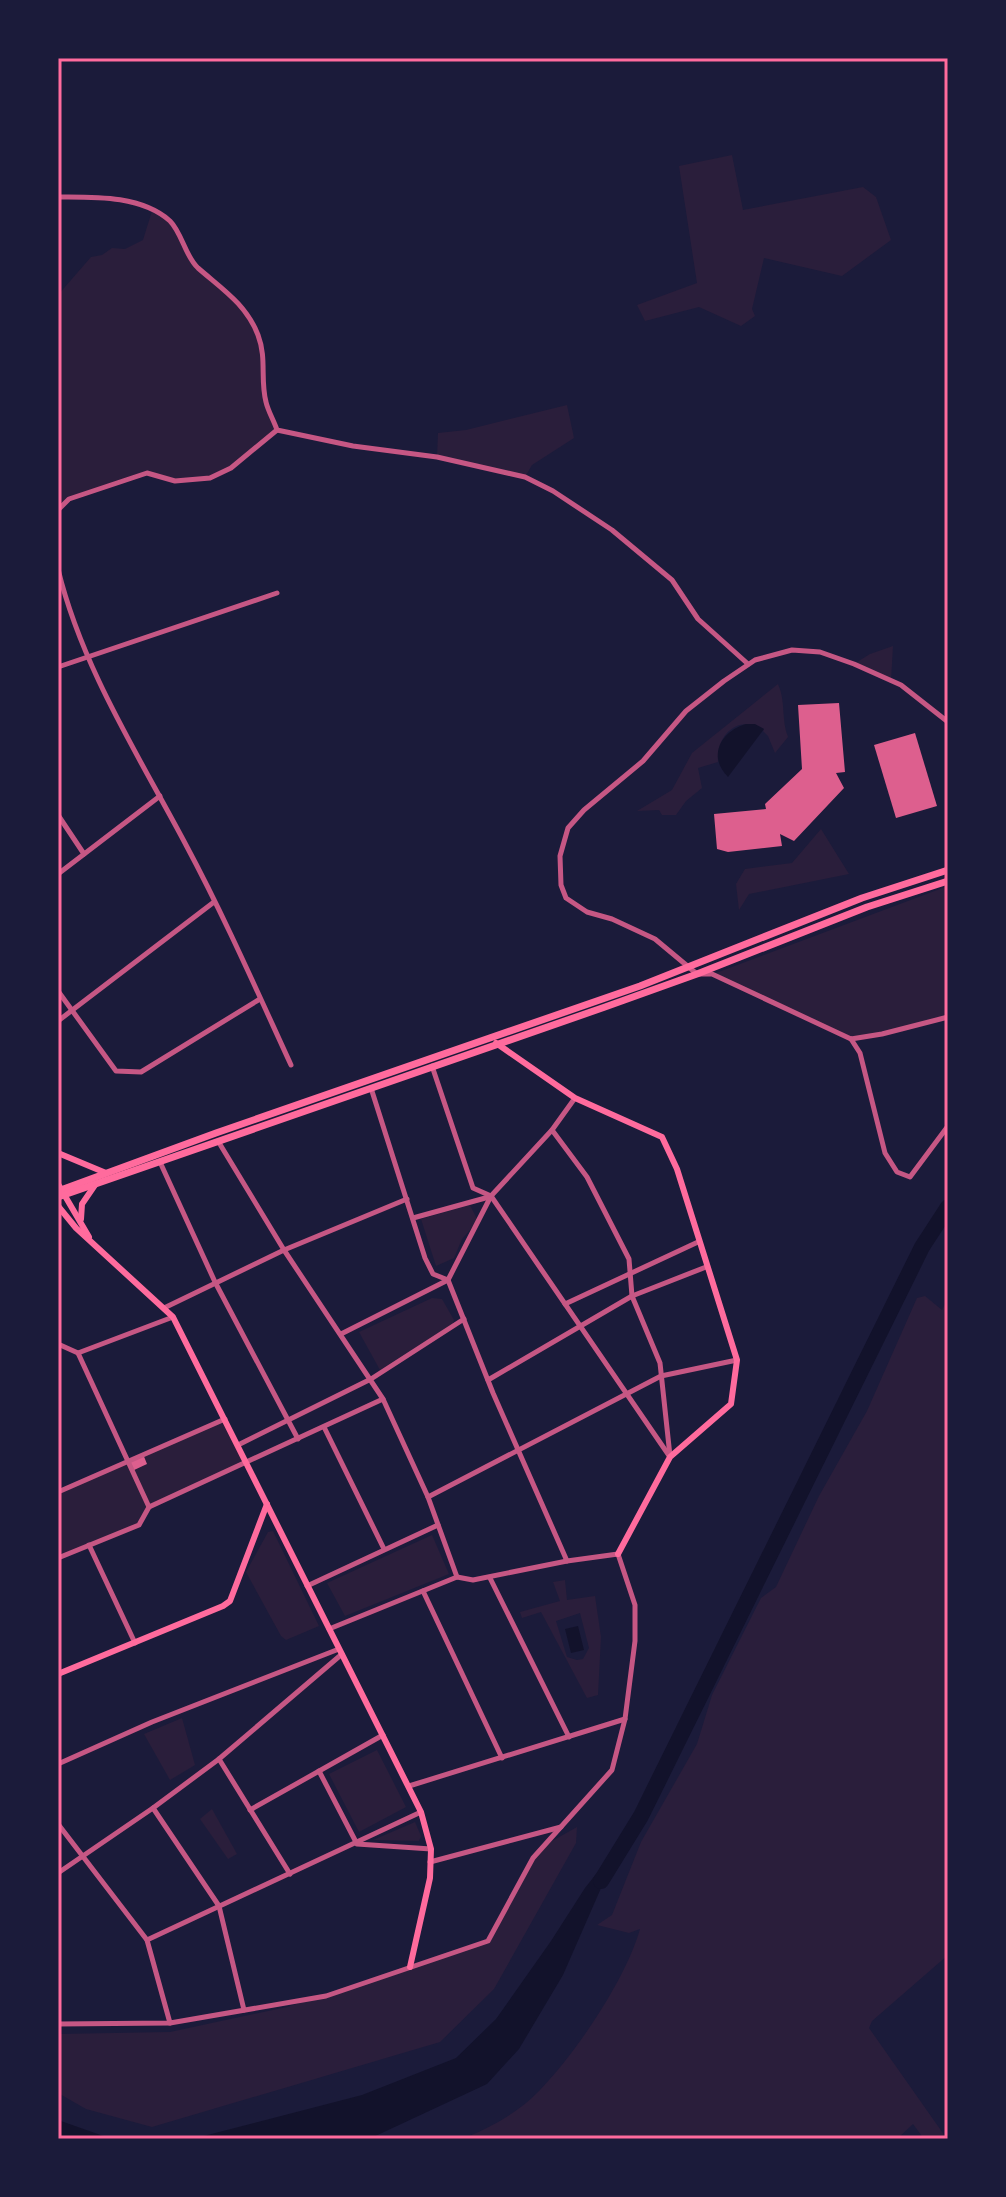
<svg xmlns="http://www.w3.org/2000/svg" width="1006" height="2197" font-family="'Roboto Condensed',sans-serif">
<rect width="100%" height="100%" fill="#1b1b3a"/>
<g fill="#2a1e3b" fill-rule="evenodd">
<path d="M732 155 743 210 863 187 876 197 891 240 842 276 764 258 752 309 755 316 741 326 699 307 645 321 637 305 697 283 679 166Z"/>
<path d="M152 211 171 222 195 265 247 312 258 336 266 402 277 430 231 468 210 478 175 481 147 473 70 499 58 510V295L91 257 102 255 112 248 125 249 143 240Z"/>
<path d="M567 405 574 438 532 465 525 477 437 457 438 433 466 430Z"/>
<path d="M893 646 891 681 854 664 870 654Z"/>
<path d="M778 684C786 701 781 720 788 737L775 753 768 736 763 731 764 729C738 714 716 735 718 762L698 768 702 788 686 801 676 815H662L659 810 637 811 672 790 692 753Z"/>
<path d="M821 829 849 874 749 894 739 910 736 884 745 869 792 863Z"/>
<path d="M948 886V1017L851 1039 737 986 716 973Z"/>
<path d="M470 1205 478 1221 462 1239 454 1258 436 1266 421 1219Z"/>
<path d="M925 1296 942 1310 948 1298V1955L872 2021 869 2028 947 2139H924L913 2124 897 2139H461C489 2129 519 2112 539 2091 576 2053 626 1979 640 1929L629 1933 597 1925 612 1915 641 1842 697 1744 712 1695 761 1598 776 1587 819 1496 867 1411 917 1298Z"/>
<path d="M432 1298 442 1299 454 1320 453 1324 380 1370 359 1332Z"/>
<path d="M225 1419 247 1463 149 1507 139 1525 58 1558V1492Z"/>
<path d="M273 1531 319 1626 286 1640 281 1636 246 1572 268 1532Z"/>
<path d="M432 1535 449 1574 345 1616 327 1583Z"/>
<path d="M565 1580 567 1600 595 1596 601 1637 598 1695 587 1698 541 1612 522 1618 520 1612 560 1601 553 1582ZM580 1613 589 1648 583 1659 577 1660 567 1657 556 1621Z"/>
<path d="M182 1718 195 1765 170 1780 144 1734Z"/>
<path d="M377 1750 406 1807 359 1832 329 1774Z"/>
<path d="M212 1809 237 1854 228 1859 200 1819Z"/>
<path d="M415 1822 421 1836 419 1841 373 1840Z"/>
<path d="M577 1827 576 1843 494 1989 440 2042 152 2127 86 2109 58 2093V2034L170 2032 287 2007 491 1940 538 1849Z"/>
</g>
<g fill="#12122b">
<path d="M746 724H755L764 729 728 777C707 756 721 731 746 724Z"/>
<path d="M578 1626 584 1650 571 1653 565 1629Z"/>
<path d="M612 1863 563 1975 519 2049 487 2084 369 2139H192L362 2095 456 2058 496 2019 551 1941 585 1888 596 1874Z"/>
<path d="M58 2120 112 2139H58Z"/>
</g>
<g fill="none" stroke-linecap="round" stroke-linejoin="round">
<path stroke="#12122b" stroke-width="16" d="M601 1881 641 1816 922 1247 948 1207"/>
</g>
<g fill="#dd5f8e">
<path d="M839 703 845 772 836 773 844 788 794 841 780 834 782 846 728 852 717 849 714 814 766 809 765 804 802 769 798 705Z"/>
<path d="M915 733 937 806 896 818 874 745Z"/>
<path d="M143 1454 147 1464 132 1471 127 1461Z"/>
</g>
<g fill="none" stroke-linecap="round" stroke-linejoin="round">
<g stroke="#c65784" stroke-width="5">
<path d="M58 197C93 197 141 195 170 221 182 233 185 256 198 268 222 289 246 304 258 335 267 359 260 379 266 402 268 411 274 421 277 430L353 446 437 457 525 477 553 491 612 530 672 580 698 619 748 664"/>
<path d="M58 510 69 499 147 473 175 481 210 478 231 468 277 430"/>
<path d="M58 569C82 668 139 756 186 845 224 916 257 991 291 1065"/>
<path d="M58 667 277 593"/>
<path d="M948 722 901 685 854 664 820 652 792 650 755 660 724 681 686 711 643 761 584 810 568 828 560 856 561 885 566 898 587 912 612 919 655 939 697 974H712L851 1039 882 1034 948 1017"/>
<path d="M58 815 84 854"/>
<path d="M58 874 160 796"/>
<path d="M58 991 116 1071 141 1072 260 999"/>
<path d="M58 1021 214 902"/>
<path d="M851 1039 860 1053 885 1153 897 1172 910 1177 948 1126"/>
<path d="M432 1066 473 1188 491 1196 670 1457"/>
<path d="M371 1088 425 1258 433 1274 448 1280 493 1393 567 1561"/>
<path d="M552 1130 587 1177 629 1259 632 1296 660 1363 670 1456"/>
<path d="M218 1141 284 1250 383 1399 428 1497 457 1577"/>
<path d="M160 1162 215 1282 298 1439"/>
<path d="M413 1218 489 1197"/>
<path d="M565 1304 698 1242"/>
<path d="M164 1308 284 1250 407 1199"/>
<path d="M341 1334 448 1280 491 1196 552 1130 575 1098"/>
<path d="M58 1344 78 1353 149 1507"/>
<path d="M78 1353 173 1317"/>
<path d="M488 1380 632 1296 706 1267"/>
<path d="M324 1427 384 1549"/>
<path d="M238 1445 371 1379 464 1319"/>
<path d="M58 1492 225 1419"/>
<path d="M428 1497 661 1376 737 1360"/>
<path d="M89 1545 135 1643"/>
<path d="M58 1558 139 1525 149 1507 383 1399"/>
<path d="M490 1578 569 1737"/>
<path d="M307 1586 438 1525"/>
<path d="M423 1591 502 1758"/>
<path d="M219 1759 290 1874"/>
<path d="M58 1764 152 1722 339 1649"/>
<path d="M319 1771 357 1844 431 1849"/>
<path d="M409 1786 625 1719"/>
<path d="M153 1808 219 1906 244 2010"/>
<path d="M250 1810 383 1735"/>
<path d="M58 1824 147 1940 170 2023"/>
<path d="M430 1862 561 1827"/>
<path d="M58 1873 153 1808 219 1759 342 1654"/>
<path d="M147 1940 421 1812"/>
<path d="M58 2024 170 2023 326 1996 488 1941 533 1858 612 1770 625 1719 635 1641V1605L618 1554 567 1561 473 1580 457 1577 329 1629"/>
</g>
<g stroke="#ff6b9d" stroke-width="6">
<path d="M496 1043 575 1098 662 1137 677 1169 737 1360 731 1404 670 1457 618 1554"/>
<path d="M58 1153 106 1173"/>
<path d="M58 1184 89 1237"/>
<path d="M58 1206 76 1228 173 1317 421 1812 431 1849 430 1878 410 1967"/>
<path d="M81 1219 82 1204 95 1185"/>
<path d="M58 1674 223 1606 230 1601 267 1504"/>
</g>
<g stroke="#ff6b9d" stroke-width="7">
<path d="M58 1191 216 1133 640 986 862 898 948 870"/>
<path d="M58 1197 605 1007 697 974 867 907 948 881"/>
</g>
</g>
<rect width="1006" height="2197" fill="none" stroke="#1b1b3a" stroke-width="120"/>
<rect x="60" y="60" width="886" height="2077" fill="none" stroke="#ff6b9d" stroke-width="3"/>
</svg>
